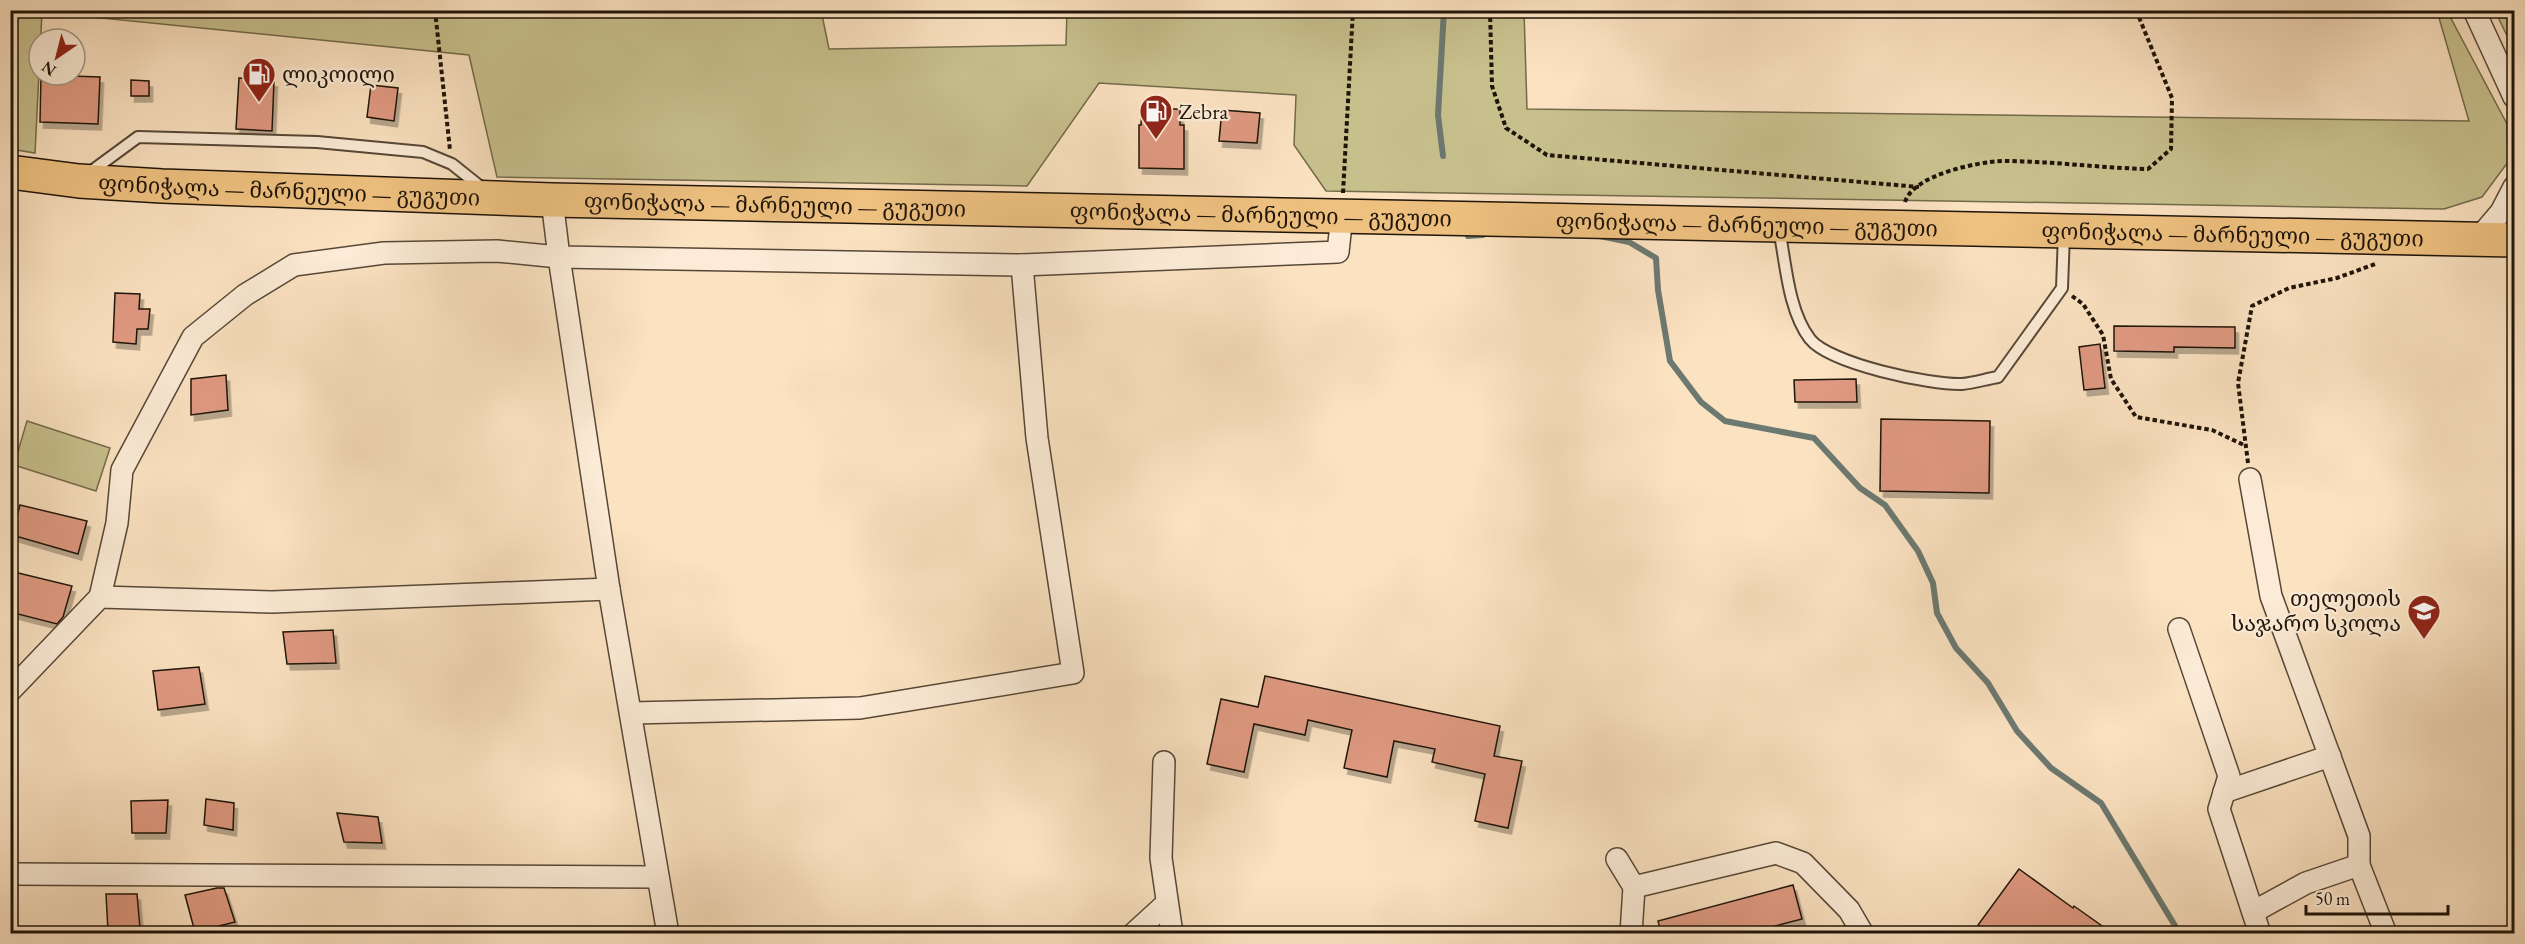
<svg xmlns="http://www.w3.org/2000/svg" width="2525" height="944" font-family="'EB Garamond','Noto Serif Georgian',serif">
<defs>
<filter id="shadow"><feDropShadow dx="3.5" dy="6" stdDeviation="0" flood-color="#0004"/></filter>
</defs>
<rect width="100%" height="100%" fill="#fbe2c1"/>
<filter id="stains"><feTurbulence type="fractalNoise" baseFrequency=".00333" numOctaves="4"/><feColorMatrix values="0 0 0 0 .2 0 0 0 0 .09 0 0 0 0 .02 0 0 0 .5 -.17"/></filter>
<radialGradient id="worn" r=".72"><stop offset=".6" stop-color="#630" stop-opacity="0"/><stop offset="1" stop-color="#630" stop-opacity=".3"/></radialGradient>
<g fill="#c7c08d" stroke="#736a4b" stroke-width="1.5">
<path d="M821 10 829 49 1066 45 1067 11H1524L1527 109 2469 121 2437 11H2447L2507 124 2508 162 2482 197 2444 209 1326 191 1294 145 1296 95 1099 83 1027 186 497 177 469 55 42 12 35 153 11 149V11Z"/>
<path d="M2495 11H2507L2514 29V50Z"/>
<path d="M27 421 110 448 96 491 14 465Z"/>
</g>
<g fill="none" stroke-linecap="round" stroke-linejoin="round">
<g stroke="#6c7971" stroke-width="6">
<path d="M1443 156 1438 115 1444 10"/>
<path d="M1468 236 1483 235"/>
<path d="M1600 236 1629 242 1656 258 1658 290 1670 361 1701 402 1725 421 1814 438 1860 488 1885 505 1918 551 1933 583 1937 613 1956 648 1988 683 2017 731 2051 768 2101 803 2180 934"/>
</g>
</g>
<g fill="#e09a82" stroke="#1f1409" stroke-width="1.5" filter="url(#shadow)">
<path d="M41 75 100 77 98 124 40 122Z"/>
<path d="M239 78 274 81 272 131 236 129Z"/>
<path d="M131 80 149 81V96H131Z"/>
<path d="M371 85 398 88 394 121 367 117Z"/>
<path d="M1142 109H1180V125H1184V169L1139 168V125H1141Z"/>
<path d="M1222 110 1260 113 1257 143 1219 141Z"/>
<path d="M115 293 140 294 139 309H150L148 329H137L136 344 113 342Z"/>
<path d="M2114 326 2235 327V348L2174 347V352L2114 351Z"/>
<path d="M2100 344 2105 388 2084 390 2079 347Z"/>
<path d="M226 375 228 410 191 415V379Z"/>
<path d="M1856 379 1857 402H1795L1794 380Z"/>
<path d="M1881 419 1990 421 1989 493 1880 491Z"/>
<path d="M20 505 87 521 78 554 12 535Z"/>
<path d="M10 571 72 586 63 617 57 624 10 612Z"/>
<path d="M333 630 336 663 287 664 283 632Z"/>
<path d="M199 667 205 704 158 710 153 671Z"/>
<path d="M1265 676 1500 726 1494 756 1522 761 1508 828 1475 821 1485 774 1432 762 1435 749 1394 741 1387 777 1344 768 1352 730 1308 720 1305 735 1254 724 1244 772 1207 764 1221 699 1258 707Z"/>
<path d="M206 799 234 803 233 830 204 825Z"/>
<path d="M168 800 166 833H132L131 801Z"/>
<path d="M337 813 378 817 382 843 344 842Z"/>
<path d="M2019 869 2073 908 2074 906 2112 933H1989L1978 925Z"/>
<path d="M1793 885 1802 919 1748 933H1661L1658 921Z"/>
<path d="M217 888H224L235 922 195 932 185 895Z"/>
<path d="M106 894H137L140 928 108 931Z"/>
</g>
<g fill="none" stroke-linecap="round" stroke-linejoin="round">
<defs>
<g id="lane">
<path d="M89 173 138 137 317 142 423 152 452 164 482 188"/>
<path d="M1779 229C1786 264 1788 310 1810 339 1830 364 1930 385 1962 384 1974 383 1986 379 1998 377L2062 288 2064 234"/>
</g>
<g id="street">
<path d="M2474 10 2514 97"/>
<path d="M552 200 559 257 1022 265 1338 252 1342 215"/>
<path d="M2478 239 2501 212 2514 187"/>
<path d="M2250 479 2271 596 2359 836V865L2386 934"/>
<path d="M100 597 117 523 122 470 193 337 245 295 294 265 384 253 497 251 559 257 609 589 668 934"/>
<path d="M2179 629 2229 776 2219 809 2260 934"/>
<path d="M10 691 100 597 272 602 609 589"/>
<path d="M631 713 860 708 1073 673 1037 438 1022 265"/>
<path d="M1164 762 1161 858 1172 934"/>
<path d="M2224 792 2330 756"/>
<path d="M1617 859 1634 887 1631 934"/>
<path d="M10 874 658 877"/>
<path d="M1634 887 1776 853 1803 863 1849 910 1863 934"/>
<path d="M2253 912 2306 883 2359 865"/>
<path d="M1133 934 1167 903"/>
</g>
<g id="highway">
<path id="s1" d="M10 172 79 181 162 186 552 200 2514 240"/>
</g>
</defs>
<use href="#lane" stroke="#564837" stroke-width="14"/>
<use href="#street" stroke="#564837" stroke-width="24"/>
<use href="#highway" stroke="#1f1409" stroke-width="36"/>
<g stroke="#1f1409" stroke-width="4" stroke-dasharray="4.5 3" stroke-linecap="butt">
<path d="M435 10 450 150"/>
<path d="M1490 10 1492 86 1506 128 1547 155 1919 187"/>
<path d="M1343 193 1353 10"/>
<path d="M1905 202C1913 175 1977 162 2002 161 2051 161 2100 168 2148 169L2171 149 2172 98 2136 10"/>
<path d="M2072 296 2083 304 2103 335 2111 379 2136 417 2212 430 2246 446"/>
<path d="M2248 463 2238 383 2252 306 2289 288 2337 278 2375 264"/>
</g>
<use href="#lane" stroke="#fcecd7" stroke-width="10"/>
<use href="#street" stroke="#fcecd7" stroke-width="21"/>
<use href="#highway" stroke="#eec180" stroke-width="33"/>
</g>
<defs>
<symbol id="fuel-pin" viewBox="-11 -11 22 30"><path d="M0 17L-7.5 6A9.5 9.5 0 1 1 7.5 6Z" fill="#8f2418" stroke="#fcecd7"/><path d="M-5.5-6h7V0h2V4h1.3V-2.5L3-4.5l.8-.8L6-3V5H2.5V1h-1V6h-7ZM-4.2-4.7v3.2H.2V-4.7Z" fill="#fff"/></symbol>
<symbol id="school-pin" viewBox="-11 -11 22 30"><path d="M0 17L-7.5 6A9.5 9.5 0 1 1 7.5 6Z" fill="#8f2418" stroke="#fcecd7"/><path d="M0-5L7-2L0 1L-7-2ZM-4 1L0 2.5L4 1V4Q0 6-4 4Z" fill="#fff"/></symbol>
</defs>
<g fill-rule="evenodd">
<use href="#fuel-pin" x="240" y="55" width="38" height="52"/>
<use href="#fuel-pin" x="1137" y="92" width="38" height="52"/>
<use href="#school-pin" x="2405" y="592" width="38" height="52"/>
</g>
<g text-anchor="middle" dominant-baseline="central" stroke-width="4.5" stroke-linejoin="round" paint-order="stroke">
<g font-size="22" fill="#1f1409" stroke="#fcecd7" text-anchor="start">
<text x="282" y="74">ლიკოილი</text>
<text x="1179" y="111">Zebra</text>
<text x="2401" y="598" text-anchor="end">თელეთის<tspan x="2401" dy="25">საჯარო სკოლა</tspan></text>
</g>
<g font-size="22" fill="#1f1409" stroke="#fcecd7">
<text stroke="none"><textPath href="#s1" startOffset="280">ფონიჭალა — მარნეული — გუგუთი</textPath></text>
<text stroke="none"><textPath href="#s1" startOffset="766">ფონიჭალა — მარნეული — გუგუთი</textPath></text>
<text stroke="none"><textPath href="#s1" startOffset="1252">ფონიჭალა — მარნეული — გუგუთი</textPath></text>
<text stroke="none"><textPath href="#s1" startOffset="1738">ფონიჭალა — მარნეული — გუგუთი</textPath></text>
<text stroke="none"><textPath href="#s1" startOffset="2224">ფონიჭალა — მარნეული — გუგუთი</textPath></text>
</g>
</g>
<rect width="2525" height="944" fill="none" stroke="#fbe2c1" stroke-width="36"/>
<rect x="12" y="12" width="2501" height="920" fill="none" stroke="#1f1409" stroke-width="3"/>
<rect x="18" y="18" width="2489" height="908" fill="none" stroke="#1f1409" stroke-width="1.5"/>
<g transform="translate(57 57) rotate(215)"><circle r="28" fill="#fcecd7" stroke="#a49685" stroke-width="1.5"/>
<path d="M0-4.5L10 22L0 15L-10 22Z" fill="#8f2418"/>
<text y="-9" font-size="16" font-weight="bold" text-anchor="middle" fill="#1f1409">N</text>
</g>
<path d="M2306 905v9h142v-9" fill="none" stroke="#1f1409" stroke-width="3"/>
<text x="2315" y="905" font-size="18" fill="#1f1409" stroke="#fcecd7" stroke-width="4.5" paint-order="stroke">50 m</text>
<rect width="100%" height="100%" filter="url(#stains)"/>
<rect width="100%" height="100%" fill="url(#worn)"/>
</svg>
